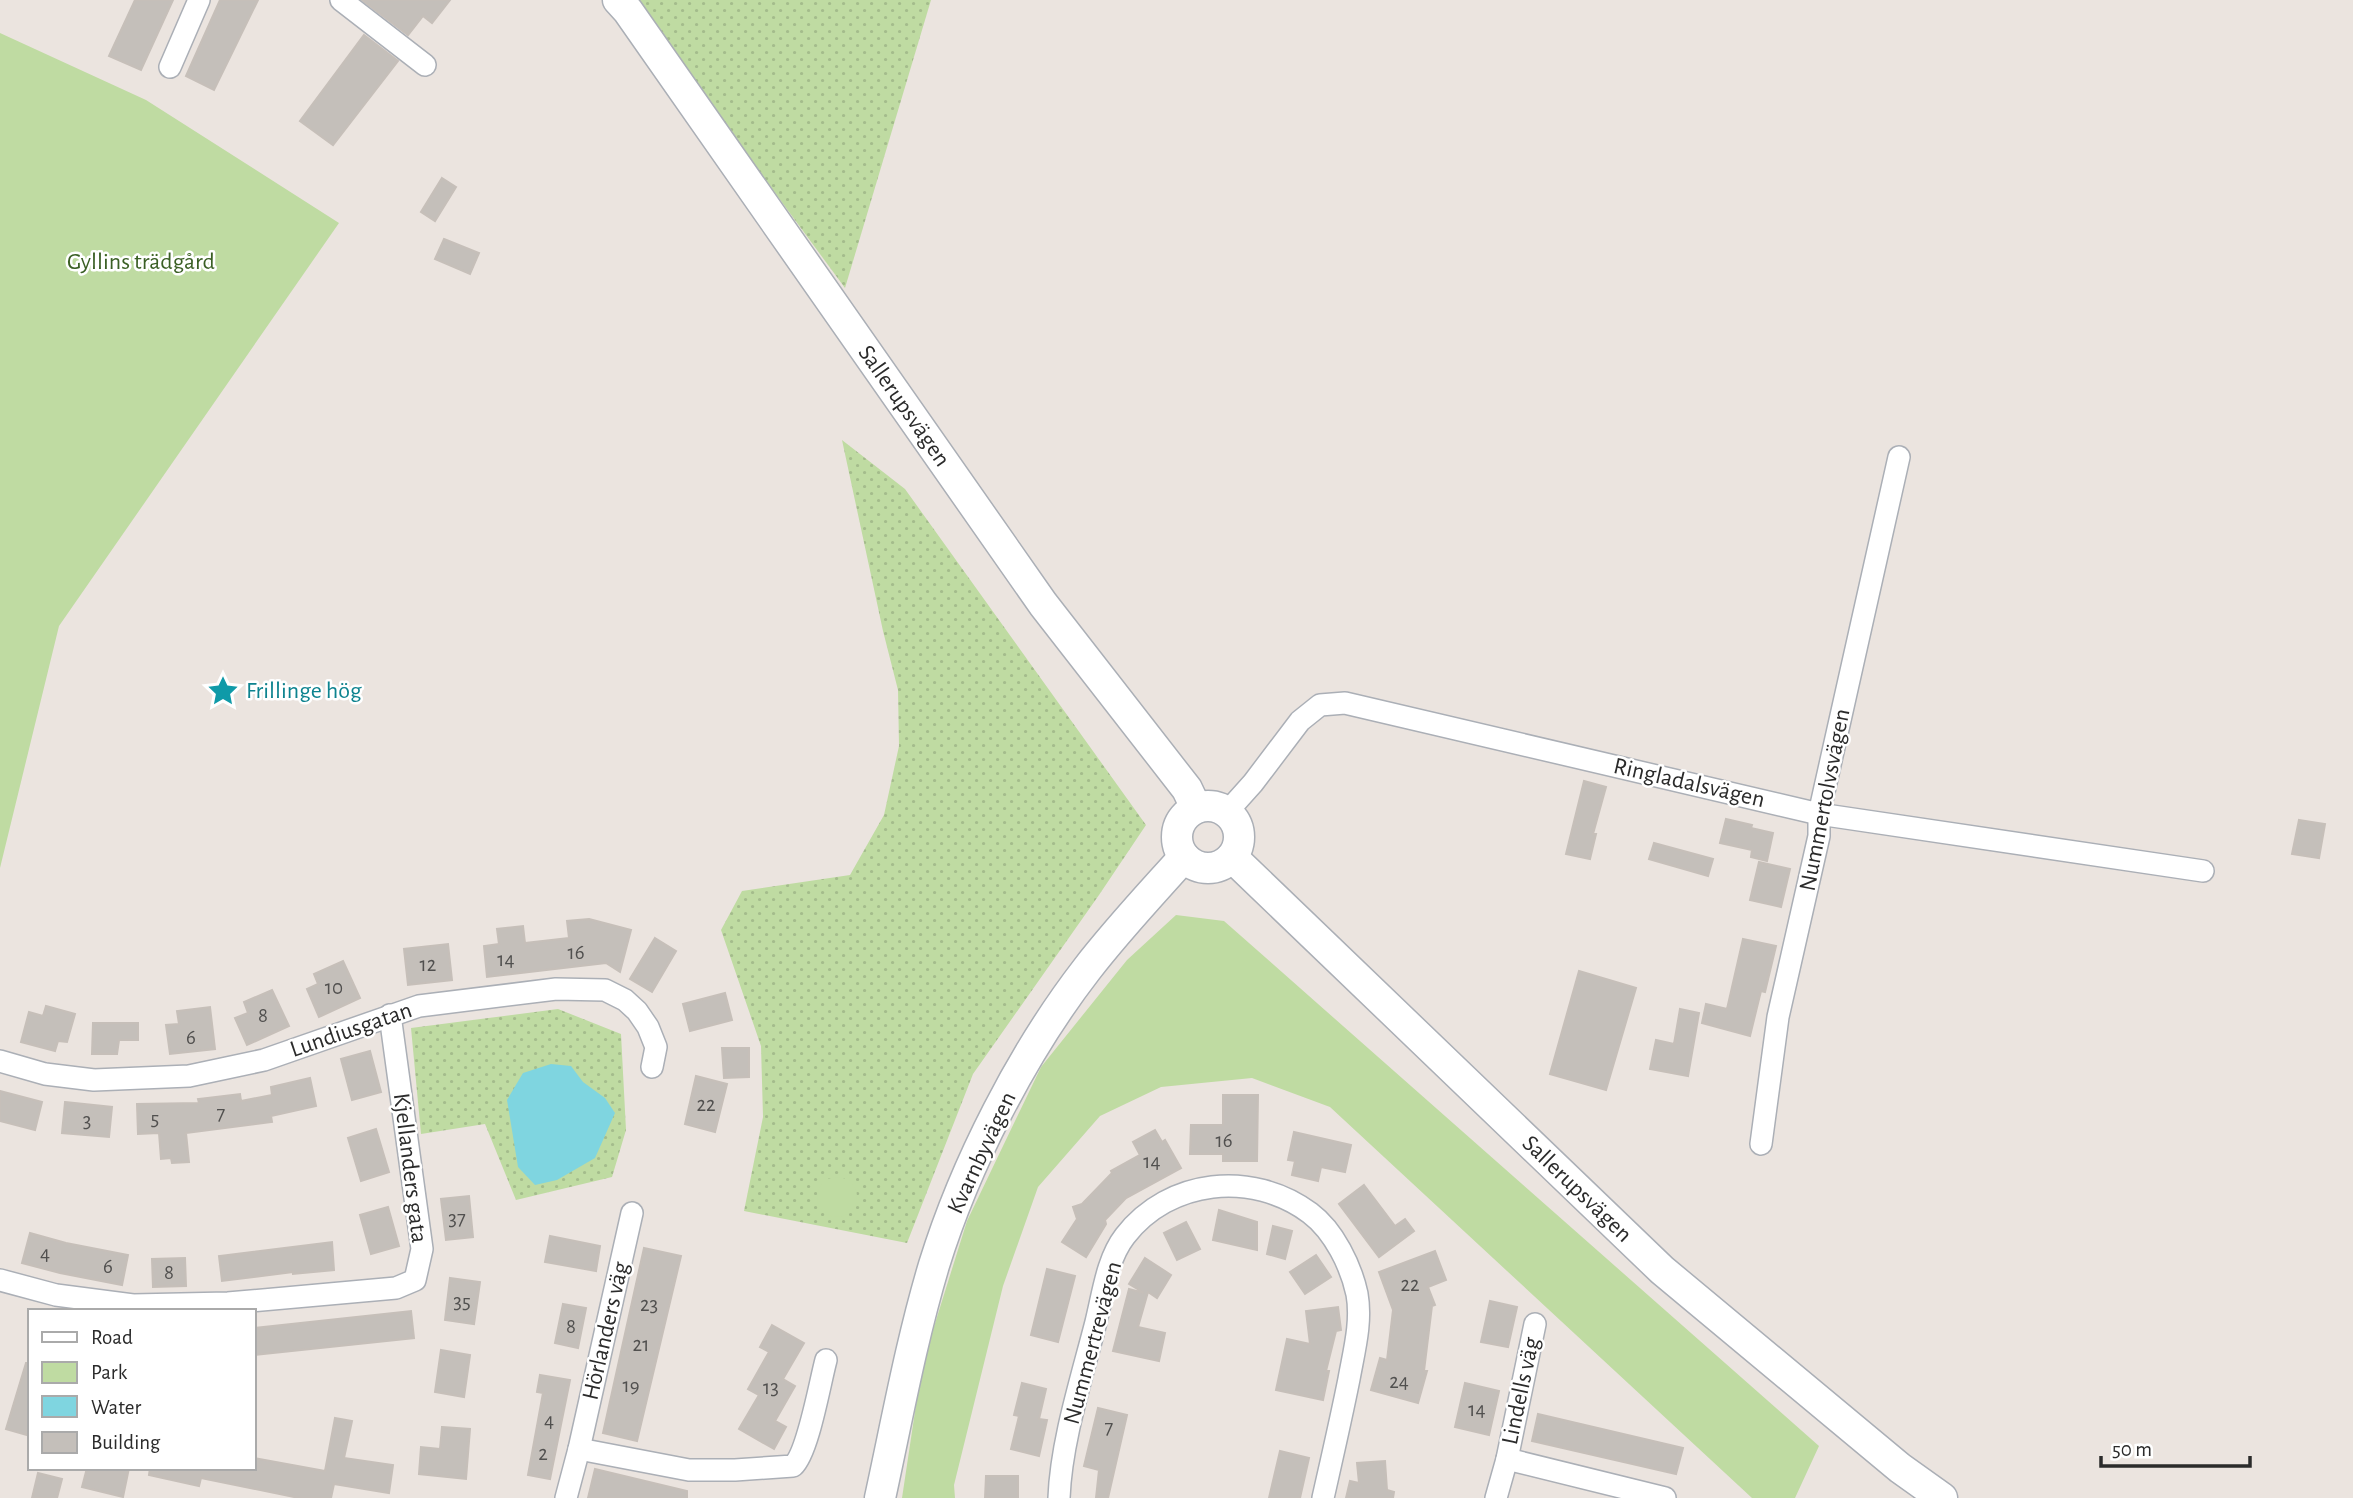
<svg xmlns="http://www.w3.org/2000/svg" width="2353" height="1498" font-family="'Alegreya Sans',sans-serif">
<defs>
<pattern id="grass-dots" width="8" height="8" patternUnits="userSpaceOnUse" patternTransform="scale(1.75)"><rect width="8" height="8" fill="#bfdba2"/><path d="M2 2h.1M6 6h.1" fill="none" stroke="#a4bc8c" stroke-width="1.8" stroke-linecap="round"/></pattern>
</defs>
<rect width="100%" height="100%" fill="#ebe4df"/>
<g fill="url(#grass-dots)">
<path d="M633 0H931L845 288Z"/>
<path d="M842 440 905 489 1146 825 1099 895 973 1074 907 1243 744 1211 763 1117 761 1046 721 930 742 891 850 875 884 815 899 746 898 690 883 631Z"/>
<path d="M558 1009 621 1034 626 1130 612 1177 516 1200 485 1124 421 1134 411 1028Z"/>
</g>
<g fill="#bfdba2">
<path d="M0 33 146 100 339 223 59 626 0 868Z"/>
<path d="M1176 915 1224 921 1819 1446 1795 1498H1752L1330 1107 1252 1078 1161 1087 1100 1116 1038 1187 1003 1286 954 1485 955 1498H902L922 1365 967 1221 1041 1067 1127 960Z"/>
<circle cx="837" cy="1197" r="20"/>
</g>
<path fill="#7fd5e0" d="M551 1064 571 1066 583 1082 605 1098 615 1113 595 1158 557 1180 535 1185 518 1167 507 1100 523 1073Z"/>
<g fill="#c4bfba" stroke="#c6bfb9" stroke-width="2">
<path d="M135 0H173L141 70 109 56Z"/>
<path d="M220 0H258L214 90 186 76Z"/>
<path d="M362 0H450L432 23 423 16 408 35Z"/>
<path d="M364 35 398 61 333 145 300 121Z"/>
<path d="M442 178 456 187 435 221 421 212Z"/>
<path d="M444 239 479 253 470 274 435 259Z"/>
<path d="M1584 781 1606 787 1593 834H1596L1590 859 1566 854Z"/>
<path d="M1726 819 1752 825 1751 828 1773 833 1767 861 1751 857 1752 850 1720 843Z"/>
<path d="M2299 820 2325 824 2319 858 2292 854Z"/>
<path d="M1654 843 1713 859 1708 876 1649 859Z"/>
<path d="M1759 862 1790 869 1781 907 1750 900Z"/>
<path d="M589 919 631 930 620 972 606 963 487 977 484 946 499 944 497 929 523 926 525 943 569 938 567 921Z"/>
<path d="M655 938 676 951 652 992 630 979Z"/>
<path d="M1743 939 1776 946 1765 992 1761 991 1750 1036 1702 1023 1706 1004 1727 1009Z"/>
<path d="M448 944 452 980 408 985 404 949Z"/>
<path d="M343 961 360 998 319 1017 307 989 318 984 314 974Z"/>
<path d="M1579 971 1636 988 1606 1090 1550 1074Z"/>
<path d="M272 990 289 1026 247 1045 235 1018 248 1013 244 1002Z"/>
<path d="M725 993 732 1020 690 1031 683 1004Z"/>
<path d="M46 1006 75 1014 67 1042 58 1041 55 1051 21 1042 29 1012 43 1016Z"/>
<path d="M210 1007 215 1049 170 1054 166 1025 179 1024 177 1011Z"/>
<path d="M1680 1009 1699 1013 1688 1076 1650 1069 1656 1040 1674 1044Z"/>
<path d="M93 1023H138V1040H119L117 1054H92Z"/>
<path d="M722 1048H749V1077L724 1078Z"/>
<path d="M370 1051 381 1092 352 1100 341 1059Z"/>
<path d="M696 1076 727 1084 715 1132 685 1124Z"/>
<path d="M310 1078 316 1106 271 1116 272 1122 186 1133 189 1162 172 1163 171 1158 161 1159 159 1133 138 1134 137 1104 199 1103 198 1099 240 1094 241 1101 272 1095 271 1087Z"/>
<path d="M0 1091 42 1102 35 1130 0 1121Z"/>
<path d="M1223 1095H1258L1257 1161H1223V1154H1190L1191 1125H1223Z"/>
<path d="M65 1102 112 1107 109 1137 62 1133Z"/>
<path d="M376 1129 389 1172 361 1181 348 1138Z"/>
<path d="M1155 1130 1162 1142 1165 1140 1181 1168 1126 1198 1105 1220 1106 1224 1086 1257 1062 1242 1077 1219 1073 1207 1082 1204 1112 1173 1111 1171 1140 1155 1133 1142Z"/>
<path d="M1294 1132 1351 1145 1345 1172 1321 1167 1318 1181 1292 1175 1295 1161 1288 1160Z"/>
<path d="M1364 1185 1395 1226 1405 1219 1414 1231 1379 1257 1339 1204Z"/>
<path d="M469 1196 473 1237 446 1240 441 1199Z"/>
<path d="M388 1207 399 1246 371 1254 360 1215Z"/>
<path d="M1219 1210 1257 1222V1250L1213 1240Z"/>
<path d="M1186 1222 1200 1249 1177 1260 1164 1233Z"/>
<path d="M1273 1226 1292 1231 1285 1259 1267 1254Z"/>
<path d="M30 1233 66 1243 128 1255 122 1285 60 1273 22 1263Z"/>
<path d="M550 1236 600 1246 596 1271 545 1262Z"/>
<path d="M332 1242 334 1270 293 1274V1272L222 1281 219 1256Z"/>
<path d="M644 1248 681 1256 637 1441 603 1433Z"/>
<path d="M1435 1251 1446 1280 1428 1287 1435 1305 1432 1306 1424 1371H1427L1418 1403 1371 1390 1380 1358 1387 1360 1393 1310 1379 1272Z"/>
<path d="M1316 1255 1331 1277 1305 1294 1290 1272Z"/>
<path d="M185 1258 186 1286 153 1287 152 1259Z"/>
<path d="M1145 1258 1171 1275 1157 1298 1148 1292 1138 1327 1165 1333 1159 1361 1113 1351 1129 1289 1144 1293 1129 1284Z"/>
<path d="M1047 1269 1075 1276 1058 1342 1031 1335Z"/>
<path d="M450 1278 480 1282 474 1324 445 1320Z"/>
<path d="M1490 1301 1517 1307 1508 1347 1481 1342Z"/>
<path d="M563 1304 586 1308 578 1348 555 1343Z"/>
<path d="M1338 1307 1341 1330 1336 1331 1326 1371H1329L1323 1400 1276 1390 1287 1339 1310 1344 1306 1311Z"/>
<path d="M411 1311 414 1338 254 1355V1328Z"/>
<path d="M772 1325 804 1343 783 1379 795 1386 775 1421 786 1427 774 1449 739 1429 759 1395 748 1389 769 1352 760 1347Z"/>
<path d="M441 1350 470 1355 464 1397 435 1392Z"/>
<path d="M26 1363H30V1436L6 1429Z"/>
<path d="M540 1375 570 1380 550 1479 528 1475 543 1393 537 1392Z"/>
<path d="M1022 1383 1046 1389 1039 1419 1047 1420 1039 1456 1011 1449 1019 1416 1014 1415Z"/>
<path d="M1465 1383 1499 1391 1489 1435 1455 1427Z"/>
<path d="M1098 1408 1127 1415 1108 1498H1096L1099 1470 1084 1466Z"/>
<path d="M1538 1414 1683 1448 1676 1474 1532 1441Z"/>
<path d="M335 1418 352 1421 344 1458 393 1465 389 1493 334 1484 331 1498H299L201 1478 199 1486 149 1475 150 1468H254V1458L325 1471Z"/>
<path d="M442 1427 470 1429 466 1479 419 1474 421 1447 440 1449Z"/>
<path d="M1280 1451 1309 1458 1300 1498H1269Z"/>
<path d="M1385 1461 1387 1490 1394 1492 1393 1498H1346L1350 1481 1359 1483 1357 1463Z"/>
<path d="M87 1468H129L123 1497 82 1487Z"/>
<path d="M595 1469 687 1491V1498H588Z"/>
<path d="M38 1473 62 1479 57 1498H32Z"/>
<path d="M986 1476H1018V1498H985Z"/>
</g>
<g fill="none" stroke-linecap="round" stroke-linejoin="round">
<defs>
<g id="street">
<path d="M341 0 425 65"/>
<path d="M170 67 199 0"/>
<path d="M1227 812 1253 783 1300 721 1320 705 1345 703 1819 814 2203 871"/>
<path d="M0 1061 45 1074 94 1080 189 1076 264 1060 419 1006 556 989 605 990 625 1000 637 1011 648 1027 656 1047 652 1067"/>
<path d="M1761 1144 1778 1017 1819 836V814L1899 457"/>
<path d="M0 1280 56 1295 133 1305 228 1303 396 1288 415 1280 422 1249 390 1015"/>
<path d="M579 1449 689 1470H735L793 1466C808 1453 820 1382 826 1360"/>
<path d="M1507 1459 1665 1498"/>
<path d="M566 1498 579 1449 632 1213"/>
<path d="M1059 1498C1061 1442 1082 1377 1096 1322 1103 1294 1107 1259 1125 1236 1169 1179 1252 1170 1310 1213 1334 1231 1351 1266 1357 1294 1362 1322 1354 1351 1349 1379 1341 1419 1332 1458 1323 1498"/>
<path d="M1496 1498 1507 1459 1535 1324"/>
</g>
<g id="secondary">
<path d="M618 0 628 11 1043 604 1187 789 1196 808"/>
<circle cx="1208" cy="837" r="31"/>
<path d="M1232 857 1662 1270 1900 1468 1942 1498"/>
<path d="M880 1498C897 1420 911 1342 934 1265 965 1165 1022 1053 1087 969 1117 930 1151 894 1184 857"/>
</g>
</defs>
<use href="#street" stroke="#abafb6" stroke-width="24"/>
<use href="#secondary" stroke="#abafb6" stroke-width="33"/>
<use href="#street" stroke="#fff" stroke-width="21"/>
<use href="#secondary" stroke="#fff" stroke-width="30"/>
</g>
<defs>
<symbol id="sight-bare" viewBox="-9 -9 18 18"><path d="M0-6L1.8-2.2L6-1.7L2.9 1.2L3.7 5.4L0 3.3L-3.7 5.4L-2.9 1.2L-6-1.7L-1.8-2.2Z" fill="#0f9aa8" stroke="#fff" stroke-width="2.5" paint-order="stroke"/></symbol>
</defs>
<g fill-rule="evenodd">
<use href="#sight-bare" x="201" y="669" width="44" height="44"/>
</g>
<g text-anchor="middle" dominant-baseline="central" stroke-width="5" stroke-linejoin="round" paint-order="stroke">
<g font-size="21" fill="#51504f">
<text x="576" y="952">16</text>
<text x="506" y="959">14</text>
<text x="428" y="964">12</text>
<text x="334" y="987">10</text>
<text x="263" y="1015">8</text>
<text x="191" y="1037">6</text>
<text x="706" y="1104">22</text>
<text x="221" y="1113">7</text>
<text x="155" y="1118">5</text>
<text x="87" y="1120">3</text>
<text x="1224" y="1140">16</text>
<text x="1152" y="1161">14</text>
<text x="457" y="1218">37</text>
<text x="45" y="1253">4</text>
<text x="108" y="1266">6</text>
<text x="169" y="1272">8</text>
<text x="1410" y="1284">22</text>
<text x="462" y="1301">35</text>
<text x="649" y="1304">23</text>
<text x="571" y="1326">8</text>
<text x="641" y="1344">21</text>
<text x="1399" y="1381">24</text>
<text x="631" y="1385">19</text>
<text x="771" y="1387">13</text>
<text x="1477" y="1409">14</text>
<text x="549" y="1420">4</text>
<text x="1109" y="1427">7</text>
<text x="543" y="1453">2</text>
</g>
<g font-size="24" fill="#3a5f24" stroke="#fff">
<text x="141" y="262">Gyllins trädgård</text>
</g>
<g font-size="24" fill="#2b2b2b" stroke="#fff">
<text transform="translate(904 406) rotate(55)">Sallerupsvägen</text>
<text transform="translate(1689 783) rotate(13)">Ringladalsvägen</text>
<text transform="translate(1825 800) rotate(-79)">Nummertolvsvägen</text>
<text transform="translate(351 1030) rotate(-19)">Lundiusgatan</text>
<text transform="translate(982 1153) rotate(-65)">Kvarnbyvägen</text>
<text transform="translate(410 1168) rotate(83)">Kjellanders gata</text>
<text transform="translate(1577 1189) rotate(44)">Sallerupsvägen</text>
<text transform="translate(606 1331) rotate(-77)">Hörlanders väg</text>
<text transform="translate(1093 1343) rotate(-75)">Nummertrevägen</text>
<text transform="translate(1521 1391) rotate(-78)">Lindells väg</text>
</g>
<g font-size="24" fill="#0d838f" stroke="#fff" text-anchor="start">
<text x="246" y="691">Frillinge hög</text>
</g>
</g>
<rect x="28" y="1309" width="228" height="161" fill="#ffffff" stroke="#aaaaaa" stroke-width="2"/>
<rect x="42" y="1332" width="35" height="10" fill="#ffffff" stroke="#aaaaaa" stroke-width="2"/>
<text x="91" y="1344" font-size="21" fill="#2b2b2b">Road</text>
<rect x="42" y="1362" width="35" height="21" fill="#bfdba2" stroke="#aaaaaa" stroke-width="2"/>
<text x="91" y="1379" font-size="21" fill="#2b2b2b">Park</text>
<rect x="42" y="1396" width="35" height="21" fill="#7fd5e0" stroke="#aaaaaa" stroke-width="2"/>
<text x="91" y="1414" font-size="21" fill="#2b2b2b">Water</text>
<rect x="42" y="1432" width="35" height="21" fill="#c4bfba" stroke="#aaaaaa" stroke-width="2"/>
<text x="91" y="1449" font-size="21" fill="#2b2b2b">Building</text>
<path d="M2101 1456v10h149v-10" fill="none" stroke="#2b2b2b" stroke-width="3.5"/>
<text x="2112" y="1456" font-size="21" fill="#2b2b2b" stroke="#ffffff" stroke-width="5" paint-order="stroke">50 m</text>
</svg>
